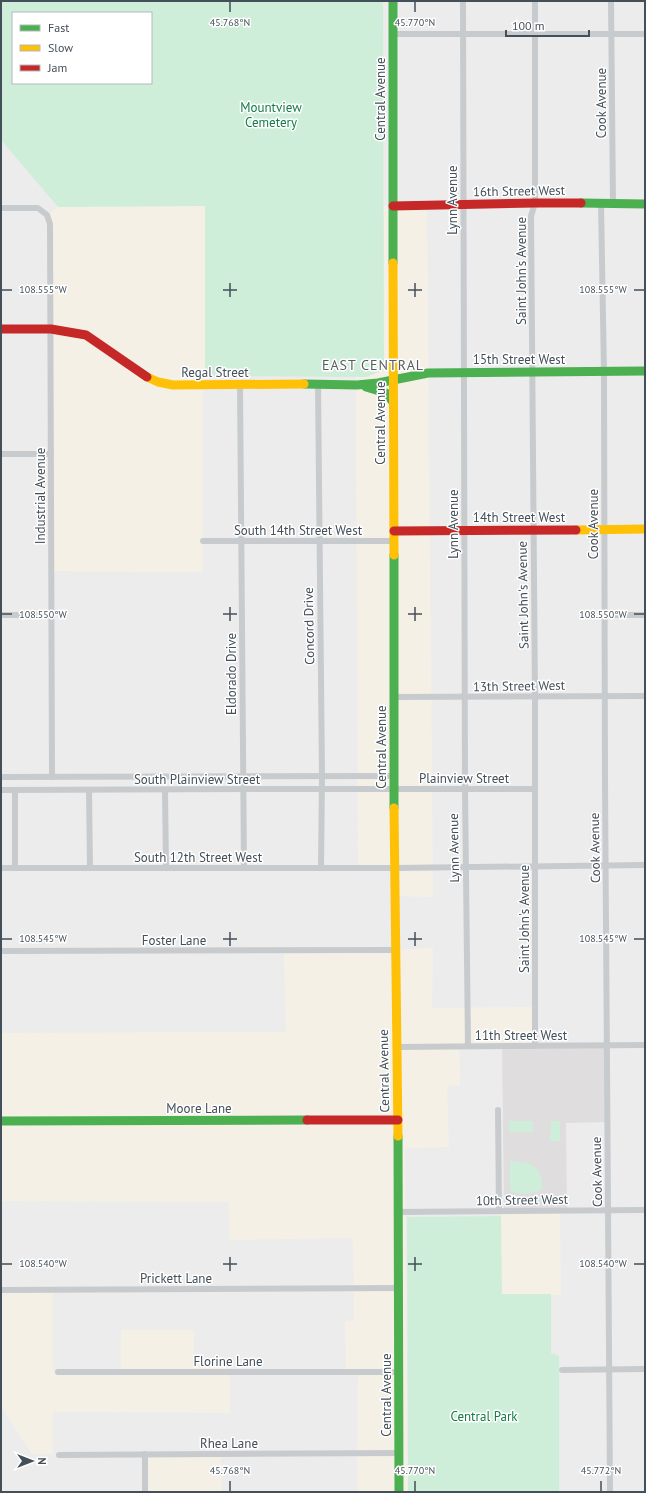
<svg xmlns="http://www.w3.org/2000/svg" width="646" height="1493" font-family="'PT Sans',sans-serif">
<rect width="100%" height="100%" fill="#edecec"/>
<g fill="#f5f0e6">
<path d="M205 206V376L203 385V572L51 571 47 215 58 207Z"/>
<path d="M384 206H427L433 897 395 896V868H358L356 377H366L384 370Z"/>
<path d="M433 948 432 1008 535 1007V1046L459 1047 460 1085 447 1086 449 1147 405 1148 408 1492H357L358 1372H346L345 1321H354L353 1238 229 1240V1202L1 1201V1033L286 1032 284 950H395Z"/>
<path d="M560 1210 561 1295 501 1294V1216L504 1211Z"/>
<path d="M1 1293H53V1372H121V1330H194V1364H230V1413L53 1412V1454H32L1 1407Z"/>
<path d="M145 1454H221L222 1492H145Z"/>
</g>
<path fill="#dfddde" d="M607 1045 608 1122 566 1123 567 1210 504 1211 502 1046Z"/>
<g fill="#cfeeda" fill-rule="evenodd">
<path d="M1 1H383L384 370 366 377 205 376V206L58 207 1 140ZM13 13H151V83H13Z"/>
<rect x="509" y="1121" width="24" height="11"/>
<path d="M551 1121H560V1141H550Z"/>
<path d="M510 1161C530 1162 543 1165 542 1189 534 1194 518 1196 510 1190Z"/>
<path d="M501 1216 502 1294H551V1353L559 1356V1492H408L407 1217Z"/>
</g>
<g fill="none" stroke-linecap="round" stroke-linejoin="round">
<g stroke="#c8cbcd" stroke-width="6">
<path d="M463 1 465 789 468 1046"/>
<path d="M611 1 613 204"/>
<path d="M393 34H645"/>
<path d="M601 204 604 372 605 781 610 1492"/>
<path d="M1 208H38L47 215 50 224 52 777"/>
<path d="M318 384 322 776 321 868"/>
<path d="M240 385 244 868"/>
<path d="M1 454H51"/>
<path d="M203 541H394"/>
<path d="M1 615H51"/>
<path d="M605 615H645"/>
<path d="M394 697 645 696"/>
<path d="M1 777 394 776"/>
<path d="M1 790 282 789H535"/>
<path d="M15 790V868"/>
<path d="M89 790 90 868"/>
<path d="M165 790 166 868"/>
<path d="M1 868H395L645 865"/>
<path d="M1 951 395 950"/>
<path d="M535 1046V697L531 216 535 203V1"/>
<path d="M397 1047 645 1045"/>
<path d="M498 1110 499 1211"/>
<path d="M399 1212 645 1210"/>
<path d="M1 1290 399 1288"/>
<path d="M562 1370 645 1369"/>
<path d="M58 1372H399"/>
<path d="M145 1454V1492"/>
<path d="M59 1455 399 1453"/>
</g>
<g stroke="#4caf50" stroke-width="9">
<path d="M393 1V263"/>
<path d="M581 203 645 204"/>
<path d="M304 384 357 385 378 383 428 373 645 371"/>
<path d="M366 387 386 393 393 402"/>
<path d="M394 555V808"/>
<path d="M1 1121 307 1120"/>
<path d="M398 1136 399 1492"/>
</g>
<g stroke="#ffc107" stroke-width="9">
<path d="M393 263 394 555"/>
<path d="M147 377 158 382 173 385 304 384"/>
<path d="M576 530 645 529"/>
<path d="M394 808 398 1136"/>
</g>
<g stroke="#c62828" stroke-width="9">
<path d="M393 206 535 203H581"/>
<path d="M1 329H51L86 335 147 377"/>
<path d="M394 531 576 530"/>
<path d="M307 1120H398"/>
</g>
</g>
<path fill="none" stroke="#434f59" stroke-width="1.5" d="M230 2V12M415 2V12M230 283V297M415 283V297M2 290H12M223 290H237M408 290H422M634 290H644M230 607V621M415 607V621M2 614H12M223 614H237M408 614H422M634 614H644M230 932V946M415 932V946M2 939H12M223 939H237M408 939H422M634 939H644M230 1257V1271M415 1257V1271M2 1264H12M223 1264H237M408 1264H422M634 1264H644M230 1481V1491M415 1481V1491M601 1481V1491"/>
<g text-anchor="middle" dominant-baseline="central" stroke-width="3" stroke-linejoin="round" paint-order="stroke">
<g font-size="13" fill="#434f59" stroke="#fff">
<text transform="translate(380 99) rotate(-90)">Central Avenue</text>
<text transform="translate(601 103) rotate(-90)">Cook Avenue</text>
<text transform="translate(519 191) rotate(-1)">16th Street West</text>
<text transform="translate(452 200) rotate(-90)">Lynn Avenue</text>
<text transform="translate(521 271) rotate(-90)">Saint John's Avenue</text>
<text x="519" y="359">15th Street West</text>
<text x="215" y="372">Regal Street</text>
<text transform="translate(380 423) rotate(-90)">Central Avenue</text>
<text transform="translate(40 496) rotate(-90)">Industrial Avenue</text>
<text x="519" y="517">14th Street West</text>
<text transform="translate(453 524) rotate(-90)">Lynn Avenue</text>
<text transform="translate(593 524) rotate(-90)">Cook Avenue</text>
<text x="298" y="530">South 14th Street West</text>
<text transform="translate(523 595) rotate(-91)">Saint John's Avenue</text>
<text transform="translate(309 626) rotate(-91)">Concord Drive</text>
<text transform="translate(231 674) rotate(-90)">Eldorado Drive</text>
<text transform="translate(519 686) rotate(-1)">13th Street West</text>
<text transform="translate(381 747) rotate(-90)">Central Avenue</text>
<text x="464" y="778">Plainview Street</text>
<text x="197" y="779">South Plainview Street</text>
<text transform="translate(454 848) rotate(-91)">Lynn Avenue</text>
<text transform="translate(595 848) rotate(-91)">Cook Avenue</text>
<text x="198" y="857">South 12th Street West</text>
<text transform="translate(524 919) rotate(-90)">Saint John's Avenue</text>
<text x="174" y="940">Foster Lane</text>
<text x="521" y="1035">11th Street West</text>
<text transform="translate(384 1071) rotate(-91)">Central Avenue</text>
<text x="199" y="1108">Moore Lane</text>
<text transform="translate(597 1172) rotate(-91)">Cook Avenue</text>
<text transform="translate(522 1200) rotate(-1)">10th Street West</text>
<text x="176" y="1278">Prickett Lane</text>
<text x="228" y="1361">Florine Lane</text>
<text transform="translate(386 1395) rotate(-90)">Central Avenue</text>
<text x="229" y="1443">Rhea Lane</text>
</g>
<g font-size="13" fill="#137b45" stroke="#fff">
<text x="271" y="107">Mountview<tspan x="271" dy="15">Cemetery</tspan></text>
<text x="484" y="1416">Central Park</text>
</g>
<g font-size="14" letter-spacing="1" fill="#585c60" stroke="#fff">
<text x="373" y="365">EAST CENTRAL</text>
</g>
</g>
<g font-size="10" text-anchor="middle" fill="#434f59" stroke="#fff" stroke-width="3" stroke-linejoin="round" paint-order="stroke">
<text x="230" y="26">45.768°N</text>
<text x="415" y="26">45.770°N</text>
<text x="43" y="293">108.555°W</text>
<text x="603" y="293">108.555°W</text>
<text x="603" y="618">108.550°W</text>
<text x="43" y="618">108.550°W</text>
<text x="603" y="942">108.545°W</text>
<text x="43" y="942">108.545°W</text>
<text x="43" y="1267">108.540°W</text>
<text x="603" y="1267">108.540°W</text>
<text x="230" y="1474">45.768°N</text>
<text x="415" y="1474">45.770°N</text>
<text x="601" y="1474">45.772°N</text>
</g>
<rect width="646" height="1493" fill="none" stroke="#434f59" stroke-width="4"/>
<rect x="12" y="12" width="140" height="72" fill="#ffffff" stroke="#b4b9bd"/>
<rect x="20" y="25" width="20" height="6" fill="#4caf50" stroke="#b4b9bd"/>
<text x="48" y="32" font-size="12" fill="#434f59">Fast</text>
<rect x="20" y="45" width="20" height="6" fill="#ffc107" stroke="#b4b9bd"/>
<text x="48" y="52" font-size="12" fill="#434f59">Slow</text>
<rect x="20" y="65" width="20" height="6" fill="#c62828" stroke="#b4b9bd"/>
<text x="48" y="72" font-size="12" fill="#434f59">Jam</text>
<g transform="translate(32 1461) rotate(90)" stroke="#ffffff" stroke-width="3" paint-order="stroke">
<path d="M0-3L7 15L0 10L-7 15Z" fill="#434f59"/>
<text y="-6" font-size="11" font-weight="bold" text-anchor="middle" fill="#434f59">N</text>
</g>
<path d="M506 30v6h83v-6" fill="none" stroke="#434f59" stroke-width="2"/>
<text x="512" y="30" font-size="12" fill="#434f59" stroke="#ffffff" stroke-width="3" paint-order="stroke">100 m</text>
</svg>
